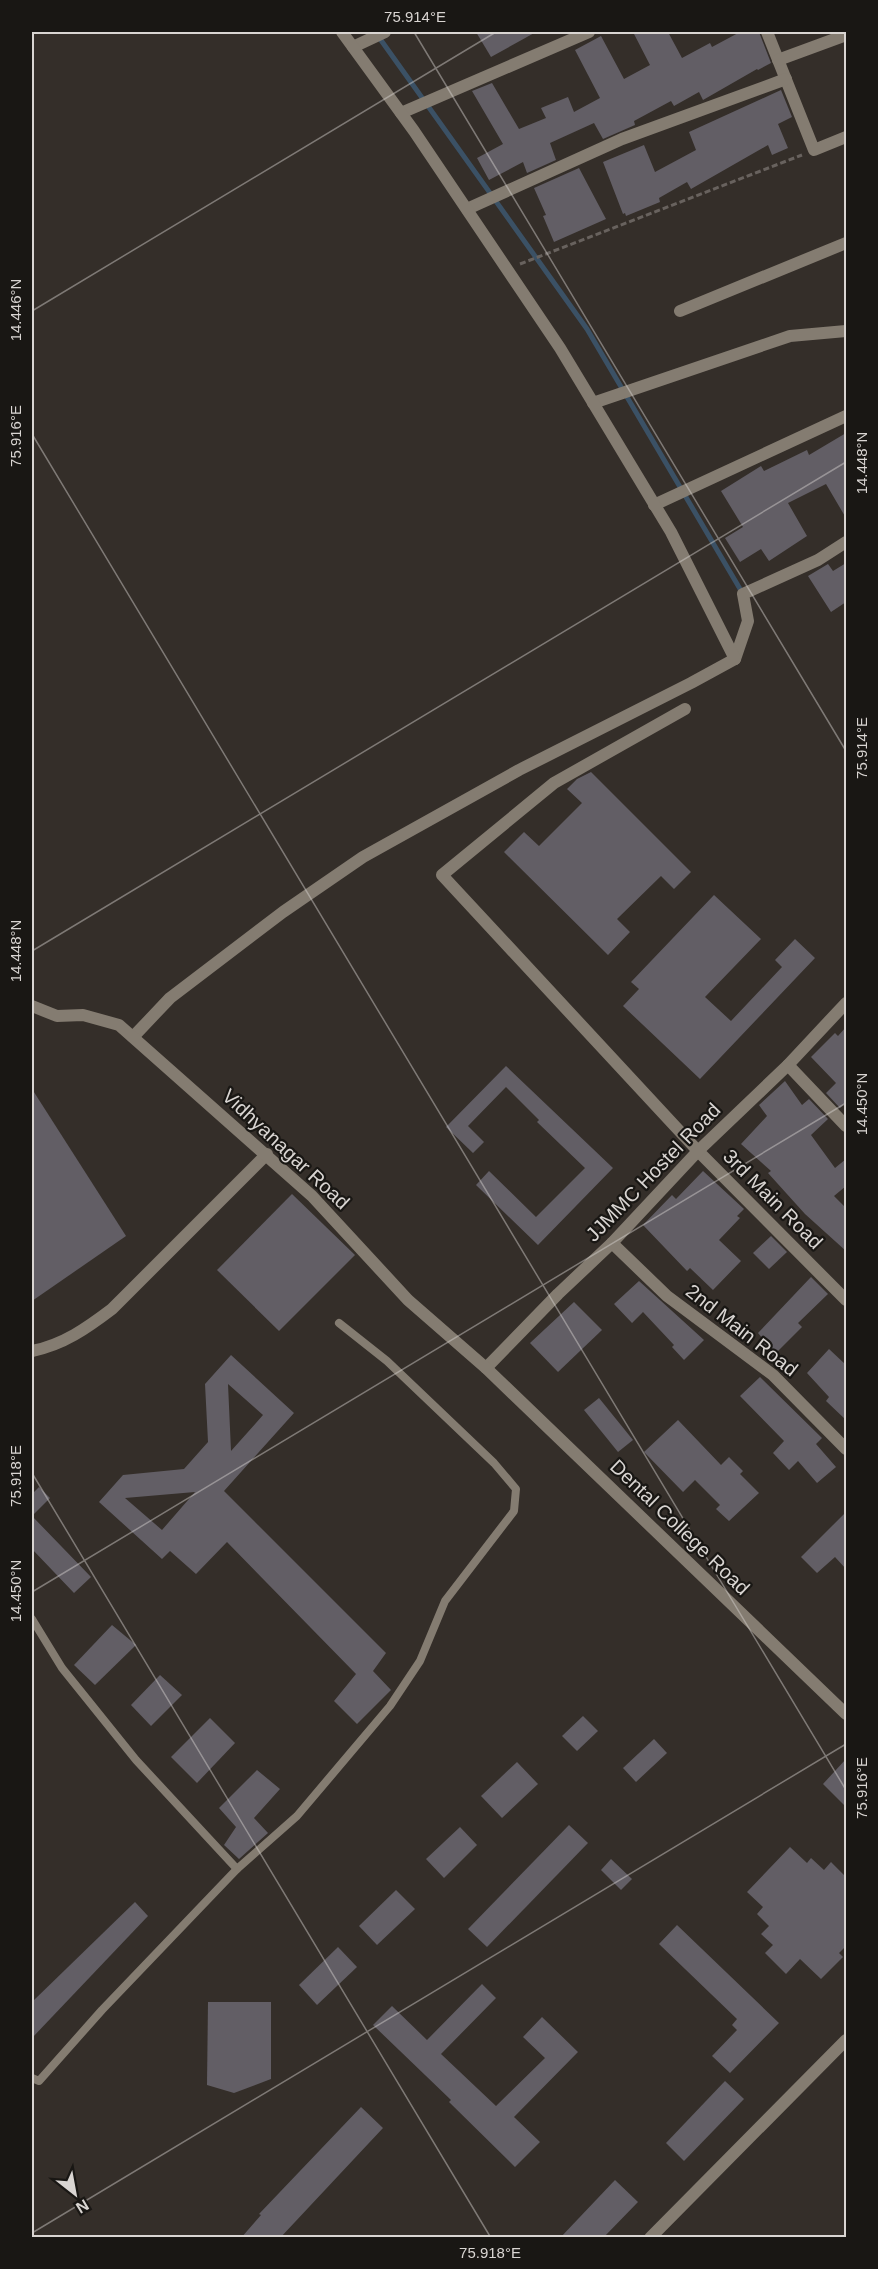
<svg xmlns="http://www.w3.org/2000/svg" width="878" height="2269" font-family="Arial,sans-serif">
<rect width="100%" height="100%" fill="#342e29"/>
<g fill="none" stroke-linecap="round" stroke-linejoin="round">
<path stroke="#3b5165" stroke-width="5" d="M378 36 587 329 743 594"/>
</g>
<g fill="#625e65" fill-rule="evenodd">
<path d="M476 32H536L491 57Z"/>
<path d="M633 32H668L682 58 710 43 712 47 740 32H759L771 63 758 70 757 69 703 100 699 92 674 106 671 101 634 121 635 125 603 139 594 123 550 143 556 160 527 173 523 162 489 180 477 158 503 144 472 91 492 83 519 129 546 118 541 108 568 97 574 112 600 98 575 50 601 36 624 79 650 65Z"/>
<path d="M781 90 792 117 778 124 788 148 772 155 768 145 691 189 687 182 659 198 660 202 626 216 625 213 623 214 603 162 644 145 655 172 696 150 689 132Z"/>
<path d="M579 168 606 219 554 242 543 216 546 215 534 188Z"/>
<path d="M846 433V518L826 484 788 503 807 536 769 561 761 549 740 562 725 538 743 527 721 491 761 466 764 471 807 450 809 455Z"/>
<path d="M846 563V602L831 612 808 576 828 564 833 571Z"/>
<path d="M591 772 691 872 674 889 661 876 617 919 630 932 608 955 504 852 524 832 539 846 582 803 567 789 577 779Z"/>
<path d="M714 895 761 939 705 997 731 1021 782 967 775 960 795 939 815 958 700 1079 623 1006 639 989 631 982Z"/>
<path d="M846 1027V1102L840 1108 826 1093 836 1083 811 1057 835 1033 838 1036Z"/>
<path d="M506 1066 613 1168 538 1245 476 1185 489 1171 536 1217 585 1168 537 1122 539 1120 506 1087 468 1126 484 1142 473 1153 446 1127Z"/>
<path d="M785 1081 802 1105 809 1099 828 1119 811 1135 835 1168 846 1159V1186L834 1196 846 1208V1251L805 1214 768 1173 771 1171 741 1144 767 1116 759 1105Z"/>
<path d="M32 1089 126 1236 32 1301Z"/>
<path d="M703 1171 744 1209 737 1216 740 1218 719 1240 741 1261 713 1290 690 1268 687 1271 643 1225 672 1195 676 1199Z"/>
<path d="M292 1194 355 1255 279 1331 217 1270Z"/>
<path d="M771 1236 787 1252 769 1269 753 1253Z"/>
<path d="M811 1277 828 1294 798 1323 802 1327 773 1356 759 1343 763 1339 758 1333Z"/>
<path d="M639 1281 704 1340 684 1360 672 1347 674 1345 643 1312 632 1323 614 1304Z"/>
<path d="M574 1302 602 1330 558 1372 530 1343Z"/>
<path d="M829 1349 846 1365V1420L826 1401 829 1397 807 1373Z"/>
<path d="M231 1355 294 1413 224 1491 386 1653 373 1671 391 1690 357 1724 334 1701 356 1674 227 1542 196 1574 170 1551 162 1559 99 1502 123 1475 184 1469 208 1442 205 1384ZM228 1384 263 1415 231 1451ZM195 1492 162 1530 125 1498Z"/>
<path d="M760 1377 822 1438 816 1444 836 1467 817 1483 798 1461 789 1470 773 1453 784 1441 740 1396Z"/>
<path d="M599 1398 633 1440 618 1452 584 1410Z"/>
<path d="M678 1420 721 1465 729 1457 743 1471 740 1474 759 1493 729 1521 716 1509 720 1505 695 1480 683 1492 644 1452Z"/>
<path d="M39 1487 50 1498 32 1516 91 1577 74 1593 32 1549V1494Z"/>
<path d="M846 1512V1569L835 1557 817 1573 801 1557Z"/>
<path d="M112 1625 136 1645 95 1685 74 1665Z"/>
<path d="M160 1675 182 1695 151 1726 131 1705Z"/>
<path d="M583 1716 598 1731 577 1751 562 1736Z"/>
<path d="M210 1718 235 1743 197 1783 171 1757Z"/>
<path d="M654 1739 667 1753 636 1782 623 1768Z"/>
<path d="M846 1759V1807L823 1784Z"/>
<path d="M517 1762 538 1784 502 1818 481 1796Z"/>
<path d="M257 1770 280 1789 254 1818 268 1833 239 1859 224 1845 236 1827 219 1808Z"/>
<path d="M569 1825 588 1843 487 1947 468 1929Z"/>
<path d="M460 1827 477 1845 444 1878 426 1859Z"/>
<path d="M790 1847 807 1863 811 1858 824 1870 831 1862 846 1877V1946L839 1953 843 1957 821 1979 800 1959 786 1974 765 1953 773 1945 761 1934 769 1926 757 1914 763 1907 747 1892Z"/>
<path d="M611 1859 632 1879 621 1890 601 1870Z"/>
<path d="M396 1890 415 1909 377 1945 359 1926Z"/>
<path d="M135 1902 148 1916 32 2038V2002Z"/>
<path d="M677 1925 779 2023 730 2073 712 2056 737 2030 732 2025 737 2019 659 1944Z"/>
<path d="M338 1947 357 1967 317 2005 299 1985Z"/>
<path d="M482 1984 496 1998 441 2054 496 2106 545 2058 523 2037 542 2017 578 2052 514 2117 540 2142 515 2167 449 2102 451 2100 373 2025 392 2006 427 2040Z"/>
<path d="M208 2002H271V2079L234 2093 207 2085Z"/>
<path d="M725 2081 744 2099 684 2161 666 2143Z"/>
<path d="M361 2107 383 2128 280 2238H241L261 2215 259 2214Z"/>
<path d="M615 2180 638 2202 603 2238H560Z"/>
</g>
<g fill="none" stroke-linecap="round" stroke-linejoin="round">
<path stroke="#68625e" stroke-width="3" stroke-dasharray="6 3" stroke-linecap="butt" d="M520 264 802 155"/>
<g stroke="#847c71" stroke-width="8">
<path d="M32 1619 62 1668 136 1760 237 1869"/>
<path d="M32 2078 39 2081 102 2010 237 1869 297 1816 390 1706 420 1661 445 1601 514 1511 516 1489 494 1463 387 1361 339 1323"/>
</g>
<g stroke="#847c71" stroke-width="12">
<path d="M767 32 814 150 846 137"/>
<path d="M353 47 385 32"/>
<path d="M778 60 846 35"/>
<path d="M401 113 589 32"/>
<path d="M467 209 622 139 786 79"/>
<path d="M680 311 846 243"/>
<path d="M593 403 790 336 846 331"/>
<path d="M654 505 846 416"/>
<path d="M735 659 748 621 743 594 818 560 846 542"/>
<path d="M685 709 554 783 442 875 698 1151 846 1300"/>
<path d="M133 1037 170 998 283 912 363 857 519 770 691 683 735 659 671 532 560 348 414 131 342 32"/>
<path d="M788 1065 846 1126"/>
<path d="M612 1243 667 1296 773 1375 846 1449"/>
<path d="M32 1351C63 1345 87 1328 112 1309L267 1154"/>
<path d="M486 1368 558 1294 612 1243 698 1151 788 1065 846 1003"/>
<path d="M650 2238 846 2040"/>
</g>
<path stroke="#847c71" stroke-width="12" d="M32 1006 57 1016 83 1015 119 1025 312 1196 408 1300 486 1368 846 1714"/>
</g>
<path fill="none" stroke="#d9d5d2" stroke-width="1.5" stroke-opacity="0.45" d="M414 32 846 751M32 311 496 32M32 434 846 1790M32 951 846 462M32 1473 491 2238M32 1592 846 1103M32 2233 846 1744"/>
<g text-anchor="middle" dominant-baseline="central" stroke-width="4.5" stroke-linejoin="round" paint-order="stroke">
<g font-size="20" fill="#d9d5d2" stroke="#191714">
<text transform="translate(286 1149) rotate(43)">Vidhyanagar Road</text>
<text transform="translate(653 1172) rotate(-46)">JJMMC Hostel Road</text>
<text transform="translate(773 1199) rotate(45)">3rd Main Road</text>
<text transform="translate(742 1330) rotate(38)">2nd Main Road</text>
<text transform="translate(680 1527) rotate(44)">Dental College Road</text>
</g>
</g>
<rect width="878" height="2269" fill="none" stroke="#191714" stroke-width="66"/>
<g transform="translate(75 2194) rotate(149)" stroke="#191714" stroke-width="4.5" paint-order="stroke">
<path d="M0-4.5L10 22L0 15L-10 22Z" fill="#d9d5d2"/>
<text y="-9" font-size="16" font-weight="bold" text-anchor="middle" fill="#d9d5d2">N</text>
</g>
<rect x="33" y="33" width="812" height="2203" fill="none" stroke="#d9d5d2" stroke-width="2"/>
<g font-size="15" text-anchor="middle" fill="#d9d5d2">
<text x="415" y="22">75.914°E</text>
<text transform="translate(16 310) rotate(-90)" y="5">14.446°N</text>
<text transform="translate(16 436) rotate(-90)" y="5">75.916°E</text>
<text transform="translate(862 463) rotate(-90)" y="5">14.448°N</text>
<text transform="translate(862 748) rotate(-90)" y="5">75.914°E</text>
<text transform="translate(16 951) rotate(-90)" y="5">14.448°N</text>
<text transform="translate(862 1104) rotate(-90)" y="5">14.450°N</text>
<text transform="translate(16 1476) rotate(-90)" y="5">75.918°E</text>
<text transform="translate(16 1591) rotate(-90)" y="5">14.450°N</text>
<text transform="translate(862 1788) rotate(-90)" y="5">75.916°E</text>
<text x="490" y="2258">75.918°E</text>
</g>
</svg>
